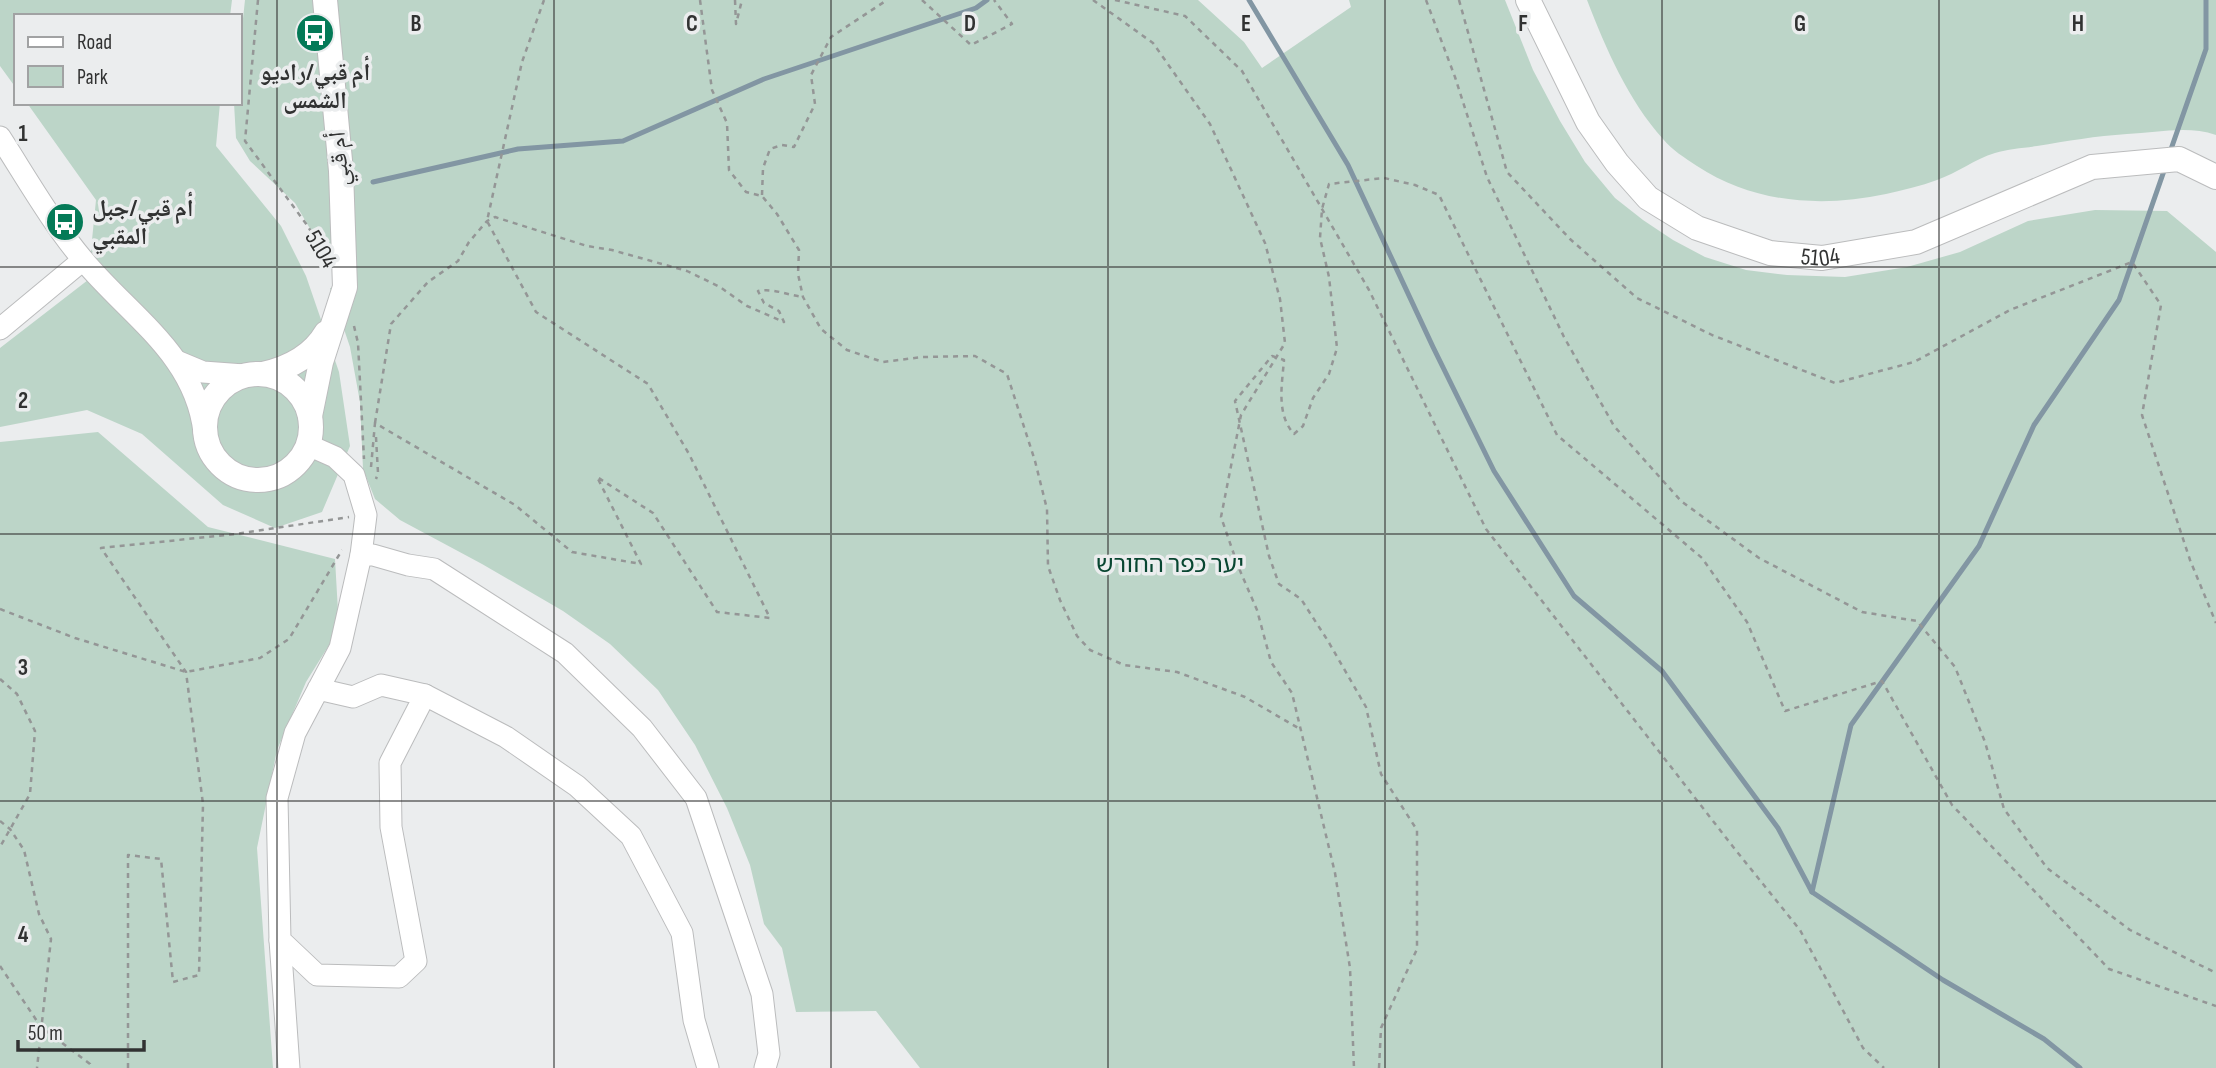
<svg xmlns="http://www.w3.org/2000/svg" width="2216" height="1068" font-family="'Sofia Sans Condensed','Noto Naskh Arabic','Noto Sans Hebrew',sans-serif">
<rect width="100%" height="100%" fill="#ebedee"/>
<g fill="#bcd5c8">
<path d="M0 0H232L230 16H16V88L0 66Z"/>
<path d="M245 0H1198L1244 42 1262 68 1351 7 1349 0H1505L1533 70 1560 121 1585 162 1615 198 1643 220 1673 240 1705 257 1746 270 1787 275 1845 277 1907 267 1960 252 2028 221 2095 210 2167 211 2216 252V1068H920L876 1011 796 1012 782 948 764 924 750 865 727 808 695 745 658 690 610 644 563 611 482 564 400 520 375 499 363 469 360 402 350 347 330 288 344 287 295 203 250 161 236 138 234 103H240V46Z"/>
<path d="M1587 0H2216V135C2187 125 2157 133 2127 134 2096 136 2067 141 2037 146 2023 148 2008 149 1995 153 1975 159 1957 173 1937 180 1921 186 1903 190 1886 194 1821 208 1753 203 1697 166 1685 158 1672 150 1663 139 1628 100 1606 49 1587 0Z"/>
<path d="M27 103H220L216 146 281 226 306 276 339 372 350 446 322 512 275 528 223 505 142 434 87 410 0 427V348L88 280 96 200Z"/>
<path d="M98 432 208 527 335 559 339 629 306 682 277 750 257 848 273 1068H0V442Z"/>
</g>
<g fill="none" stroke-linecap="round" stroke-linejoin="round">
<g stroke="#8296a3" stroke-width="5">
<path d="M1249 0 1348 165 1433 347 1494 471 1574 596 1662 671 1778 828 1812 892 1943 980 2044 1039 2080 1068"/>
<path d="M2170 152 2206 49V0"/>
<path d="M373 182 518 149 623 141 764 79 976 8 987 0"/>
<path d="M1812 892 1851 725 1979 546 2034 425 2119 300 2165 168"/>
</g>
<defs>
<g id="minor">
<path d="M0 137C27 179 52 223 84 261 131 317 195 355 204 432"/>
<path d="M0 329 83 260"/>
<path d="M179 362 203 372 244 375"/>
<path d="M308 445 335 457 354 475 366 515 361 555H373L408 565 434 569 565 653 642 728 696 798 762 994 769 1054 765 1068"/>
<path d="M318 689 353 697 381 685 425 695 390 763 391 827 416 961 399 977 317 975 280 940 277 798 295 733 340 648 361 555"/>
<path d="M425 695 506 737 577 786 631 836 682 933 694 1020 708 1068"/>
<path d="M280 940 289 1068"/>
</g>
<g id="tertiary">
<path id="s1" d="M1528 0 1588 122 1617 163 1648 198 1697 228 1770 253 1822 258 1916 242 2092 167 2179 159 2216 177"/>
<circle cx="258" cy="427" r="53"/>
<path d="M263 374C289 368 312 357 326 333"/>
<path d="M310 416 321 362 345 287 341 171 325 0"/>
</g>
</defs>
<use href="#minor" stroke="#bbbcbd" stroke-width="23"/>
<use href="#tertiary" stroke="#bbbcbd" stroke-width="26"/>
<g stroke="#949696" stroke-width="2.5" stroke-dasharray="5 5" stroke-linecap="butt">
<path d="M258 0 245 141 307 225 322 250"/>
<path d="M700 0 712 90 727 123 729 170 746 192 762 196 777 214 799 250 798 274 803 297 821 329 847 350 883 362 923 357 975 356 1007 374 1035 461 1047 509 1048 566 1060 600 1077 636 1090 650 1124 665 1177 672 1245 697 1300 729"/>
<path d="M735 0 736 24 742 0"/>
<path d="M922 0 971 45 1012 24 994 0"/>
<path d="M1093 0 1153 43 1210 124 1265 243 1280 299 1285 343 1241 415 1221 517 1238 566 1257 610 1271 662 1292 693 1335 873 1350 968 1354 1068"/>
<path d="M1115 0 1185 16 1242 71 1369 290 1486 529 1734 848 1800 930 1863 1048 1884 1068"/>
<path d="M1426 0 1455 77 1487 177 1564 337 1614 426 1681 501 1759 558 1862 612 1917 621 1955 667 1985 742 2004 809 2047 868 2130 930 2216 973"/>
<path d="M1459 0 1507 172 1570 239 1637 298 1712 335 1835 383 1914 362 2010 310 2132 262 2161 305 2142 415 2190 560 2216 623"/>
<path d="M762 195 763 168 770 149 782 145 794 147 815 104 811 75 831 37 887 0"/>
<path d="M354 326 358 343 364 459"/>
<path d="M375 423 391 324 428 282 458 261 469 242 487 221 495 217 587 246 612 250 687 271 720 287 747 306 784 322 779 311 764 303 758 291C774 288 787 295 803 297"/>
<path d="M376 437 378 473 376 479"/>
<path d="M371 467 375 423 515 505 572 552 641 564 597 477 653 513 717 612 770 618 689 454 648 384 536 312 487 221 522 62 544 0"/>
<path d="M0 609 75 638 186 672 260 658 289 639 342 550"/>
<path d="M0 679 17 694 35 731 30 794 0 847"/>
<path d="M0 821 10 829 24 850 39 914 51 939 37 1068"/>
<path d="M0 966 41 1027 90 1064 91 1068"/>
<path d="M128 1068V855L161 859 173 982 199 975 203 804 186 672 101 548 236 534 349 517"/>
<path d="M1379 1068 1381 1028 1417 949V830L1381 774 1366 707 1328 641 1301 599 1279 584 1269 556 1235 401 1272 356 1284 360C1282 385 1276 414 1294 434L1303 426 1313 398 1329 374 1337 348 1329 277 1320 238 1322 209 1329 184 1384 178 1415 185 1439 195 1557 435 1702 558 1747 622 1785 711 1882 681 1952 805 2109 969 2216 1006"/>
</g>
<use href="#minor" stroke="#fff" stroke-width="21"/>
<use href="#tertiary" stroke="#fff" stroke-width="24"/>
</g>
<path fill="none" stroke="#313232" stroke-width="2" stroke-opacity="0.55" d="M277 0V1068M554 0V1068M831 0V1068M1108 0V1068M1385 0V1068M1662 0V1068M1939 0V1068M0 267H2216M0 534H2216M0 801H2216"/>
<defs>
<symbol id="bus-disc" viewBox="-11 -11 22 22"><circle r="9.5" fill="#047a57" stroke="#ebedee"/><path d="M-5-6H5V4H4V6H2V4H-2V6H-4V4H-5ZM-3.5-4V0h7V-4ZM-3.5 1.2v1.5H-2V1.2ZM2 1.2v1.5H3.5V1.2Z" fill="#fff"/></symbol>
</defs>
<g fill-rule="evenodd">
<use href="#bus-disc" x="293" y="11" width="44" height="44"/>
<use href="#bus-disc" x="43" y="200" width="44" height="44"/>
</g>
<g text-anchor="middle" dominant-baseline="central" stroke-width="7" stroke-linejoin="round" paint-order="stroke">
<g font-size="24" font-weight="bold" fill="#313232" stroke="#ebedee">
<text x="315" y="72">أم قبي/راديو<tspan x="315" dy="28">الشمس</tspan></text>
<text x="92" y="208" text-anchor="start">أم قبي/جبل<tspan x="92" dy="28">المقبي</tspan></text>
</g>
<g font-size="24" fill="#313232" stroke="#ebedee">
<text transform="translate(339 159) rotate(-94)">أم قبي</text>
<text transform="translate(321 249) rotate(59)">5104</text>
<text stroke="none"><textPath href="#s1" startOffset="418">5104</textPath></text>
</g>
<g font-size="24" fill="#084631" stroke="#ebedee">
<text x="1170" y="564">יער כפר החורש</text>
</g>
</g>
<g font-size="23" text-anchor="middle" font-weight="bold" fill="#313232" stroke="#ebedee" stroke-width="7" stroke-linejoin="round" paint-order="stroke">
<text x="416" y="31">B</text>
<text x="692" y="31">C</text>
<text x="970" y="31">D</text>
<text x="1246" y="31">E</text>
<text x="1523" y="31">F</text>
<text x="1800" y="31">G</text>
<text x="2078" y="31">H</text>
<text x="23" y="141">1</text>
<text x="23" y="408">2</text>
<text x="23" y="675">3</text>
<text x="23" y="942">4</text>
</g>
<rect x="14" y="14" width="228" height="91" fill="#ebedee" stroke="#a1a2a3" stroke-width="2"/>
<rect x="28" y="37" width="35" height="10" fill="#ffffff" stroke="#a1a2a3" stroke-width="2"/>
<text x="77" y="49" font-size="21" fill="#313232">Road</text>
<rect x="28" y="66" width="35" height="21" fill="#bcd5c8" stroke="#a1a2a3" stroke-width="2"/>
<text x="77" y="84" font-size="21" fill="#313232">Park</text>
<path d="M18 1040v10h126v-10" fill="none" stroke="#313232" stroke-width="3.5"/>
<text x="28" y="1040" font-size="21" fill="#313232" stroke="#ebedee" stroke-width="5" paint-order="stroke">50 m</text>
</svg>
